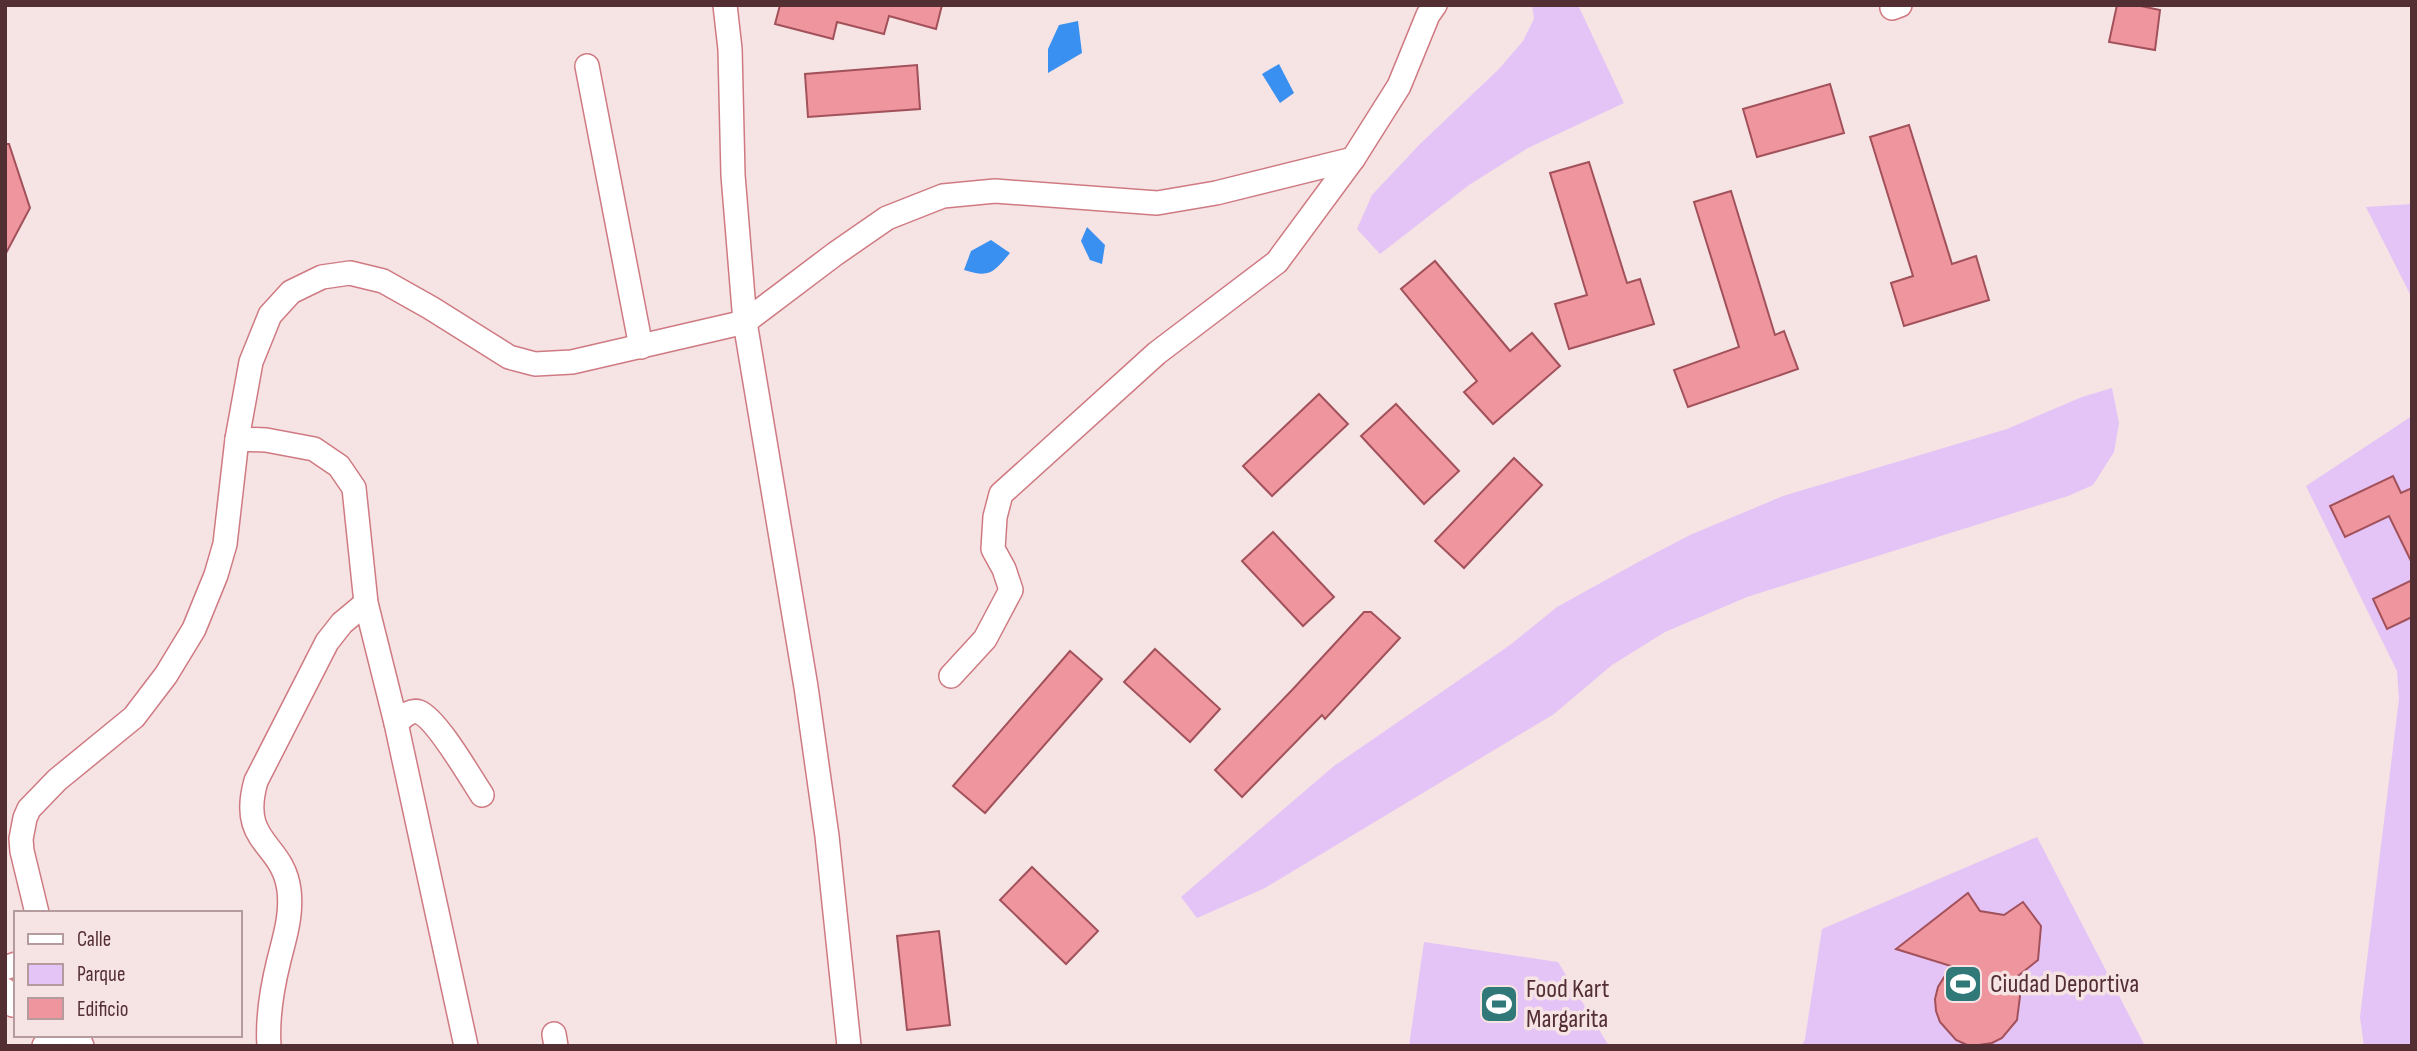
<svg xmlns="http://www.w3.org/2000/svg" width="2417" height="1051" font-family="'Sofia Sans Condensed',sans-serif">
<rect width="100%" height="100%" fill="#f6e3e4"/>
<g fill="#e4c4f6">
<path d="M1532 5H1578L1624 103 1528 148 1469 185 1380 254 1357 229 1372 195 1420 144 1499 69 1523 41 1534 19Z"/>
<path d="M2412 204V298L2366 207Z"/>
<path d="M2112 388 2119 423 2114 452 2093 485 2068 496 1747 597 1665 632 1612 665 1554 714 1265 888 1197 918 1181 897 1334 766 1510 645 1557 607 1642 560 1690 535 1783 496 2007 429 2082 397Z"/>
<path d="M2412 416V1046H2364L2360 1017 2399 699 2397 671 2306 486Z"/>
<path d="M2037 837 2145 1046H1802L1805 1039 1822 929Z"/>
<path d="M1424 942 1558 962 1609 1046H1409Z"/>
</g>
<g fill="#3a90f0">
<path d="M1078 21 1082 53 1048 73V49L1059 25Z"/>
<path d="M1279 64 1294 93 1280 103 1262 74Z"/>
<path d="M1087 227 1105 245 1102 264 1090 260 1081 241Z"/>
<path d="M991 240 1010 253C993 273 990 278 964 270L971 251Z"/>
</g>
<g fill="#ee959e" stroke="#a2515b" stroke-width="2">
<path d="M780 5H942L936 29 889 16 884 34 837 22 833 39 775 24Z"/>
<path d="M2117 5H2136L2160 10 2155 50 2109 42Z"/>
<path d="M917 65 920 109 808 117 805 74Z"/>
<path d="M1830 84 1844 133 1757 157 1743 109Z"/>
<path d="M1909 125 1952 264 1976 256 1989 300 1904 326 1891 283 1913 276 1870 137Z"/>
<path d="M5 144H9L30 208 5 255Z"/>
<path d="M1589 162 1627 283 1640 279 1654 324 1569 349 1555 304 1587 295 1550 173Z"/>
<path d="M1731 191 1775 335 1784 331 1798 369 1688 407 1674 370 1739 347 1694 202Z"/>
<path d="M1435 261 1510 351 1532 333 1560 366 1493 424 1464 392 1477 381 1401 289Z"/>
<path d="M1319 394 1348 424 1272 496 1243 466Z"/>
<path d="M1396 404 1459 471 1424 504 1361 436Z"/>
<path d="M1514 458 1542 485 1464 568 1435 541Z"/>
<path d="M2393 476 2401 493 2412 488V563L2389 516 2345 537 2330 506Z"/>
<path d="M1273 532 1334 597 1303 626 1242 561Z"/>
<path d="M2412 580V617L2387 629 2373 599Z"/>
<path d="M1364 612H1371L1400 638 1325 719 1322 715 1242 797 1215 770 1293 689Z"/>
<path d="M1155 649 1220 709 1190 742 1124 682Z"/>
<path d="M1070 651 1102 679 985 813 953 786Z"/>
<path d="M1032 867 1098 931 1066 964 1000 900Z"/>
<path d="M1968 893 1980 911 2004 915 2023 902 2041 926 2038 960 2014 979 2020 996 2017 1020 2002 1038 1992 1043 1979 1045H1967L1956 1040 1940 1022 1936 1011 1935 999 1938 987 1951 966 1896 949Z"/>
<path d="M939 931 950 1025 907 1030 897 936Z"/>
</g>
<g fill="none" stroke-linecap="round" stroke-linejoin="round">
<defs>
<g id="street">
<path d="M725 5 730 49 733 175 745 322 806 687 827 836 849 1046"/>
<path d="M1892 8 1900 5"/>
<path d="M587 66 641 347"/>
<path d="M237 439 266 440 314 449 339 466 354 488 366 603 396 723 466 1046"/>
<path d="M951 676 985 639 1011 590 1004 569 993 549 995 517 1001 494 1157 353 1277 262 1353 159 1399 86 1428 15 1435 5"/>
<path d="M396 723C402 718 410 709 419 712 437 719 470 777 482 795"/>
<path d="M37 913 22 851 21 839 25 818 29 809 57 780 134 717 166 675 194 629 216 575 225 544 237 439 251 362 270 315 291 292 322 277 350 273 383 281 431 308 509 357 535 364 572 362 745 322 835 254 887 218 943 196 995 191 1157 203 1216 193 1353 159"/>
<path d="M5 968 16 964"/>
<path d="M5 990 13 1005"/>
<path d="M554 1034 556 1046"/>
<path d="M77 1035 82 1046"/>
<path d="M44 1046 61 1035"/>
<path d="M269 1046C267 1016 272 988 279 960 285 936 292 915 289 890 283 842 238 844 256 781L327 642 342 623 366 603"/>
</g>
</defs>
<use href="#street" stroke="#cf7a82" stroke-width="26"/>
<use href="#street" stroke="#fff" stroke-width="23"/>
</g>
<defs>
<symbol id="stadium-square" viewBox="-11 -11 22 22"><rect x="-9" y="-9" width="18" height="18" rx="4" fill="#307978" stroke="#f6e3e4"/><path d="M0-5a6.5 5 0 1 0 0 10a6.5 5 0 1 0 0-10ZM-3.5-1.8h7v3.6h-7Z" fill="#fff"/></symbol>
</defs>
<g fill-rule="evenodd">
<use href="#stadium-square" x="1941" y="962" width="44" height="44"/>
<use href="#stadium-square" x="1477" y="982" width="44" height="44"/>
</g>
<g text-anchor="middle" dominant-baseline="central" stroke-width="7" stroke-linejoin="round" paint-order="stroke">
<g font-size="26" fill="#532f33" stroke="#f6e3e4" text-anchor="start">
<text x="1990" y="984">Ciudad Deportiva</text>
<text x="1526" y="989">Food Kart<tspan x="1526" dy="30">Margarita</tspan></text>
</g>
</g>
<rect width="2417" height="1051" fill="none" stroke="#532f33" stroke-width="14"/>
<rect x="14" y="911" width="228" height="126" fill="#f6e3e4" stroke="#b59b9d" stroke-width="2"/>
<rect x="28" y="934" width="35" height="10" fill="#ffffff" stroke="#b59b9d" stroke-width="2"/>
<text x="77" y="946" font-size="21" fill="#532f33">Calle</text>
<rect x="28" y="964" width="35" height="21" fill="#e4c4f6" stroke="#b59b9d" stroke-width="2"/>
<text x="77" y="981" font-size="21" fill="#532f33">Parque</text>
<rect x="28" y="998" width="35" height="21" fill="#ee959e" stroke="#b59b9d" stroke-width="2"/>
<text x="77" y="1016" font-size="21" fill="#532f33">Edificio</text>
</svg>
